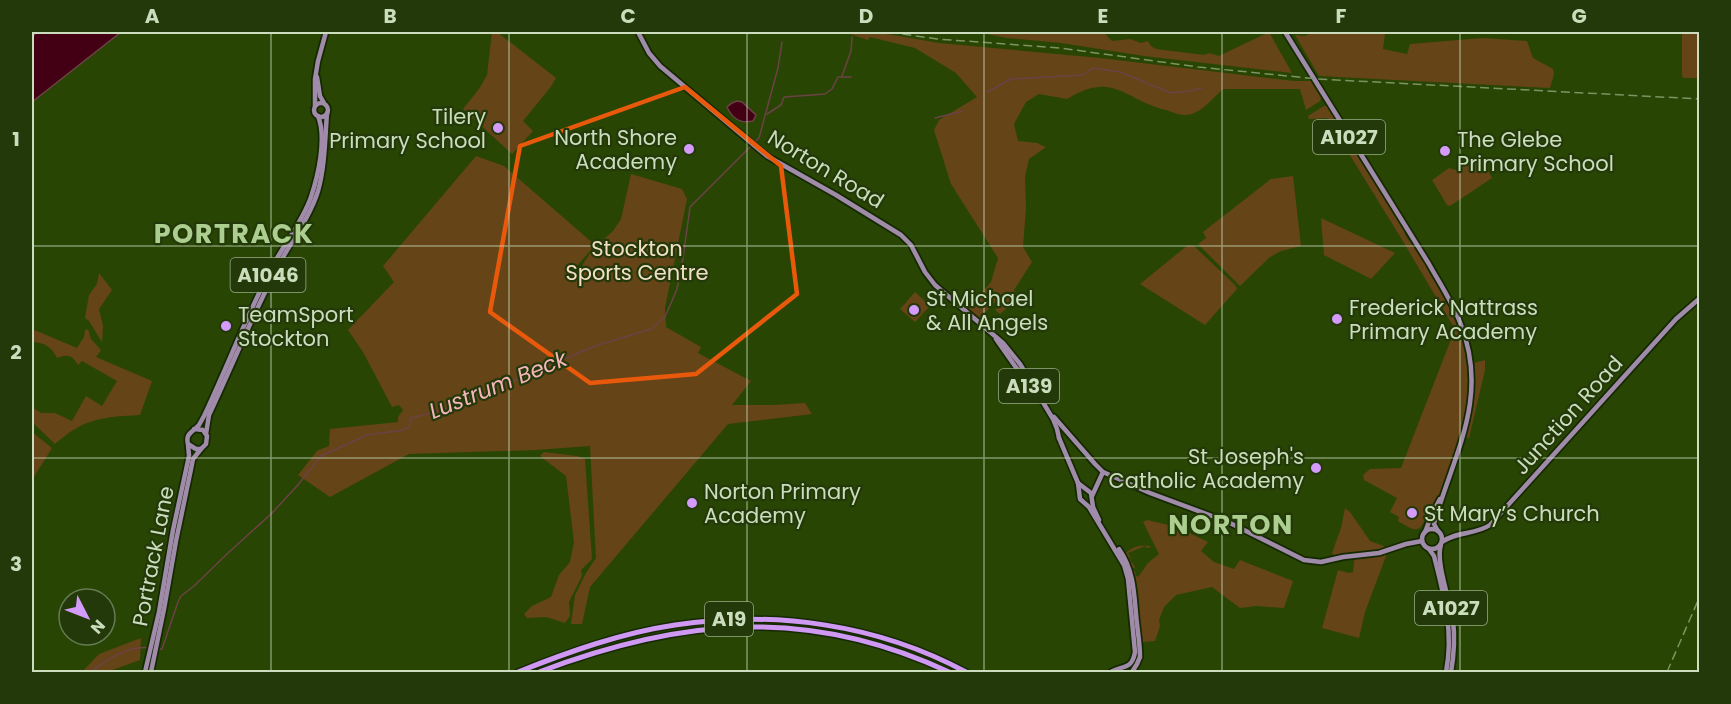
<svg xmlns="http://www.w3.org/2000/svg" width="1731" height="704" font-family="Poppins,sans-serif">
<rect width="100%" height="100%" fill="#294504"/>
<g fill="#654417">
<path d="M492 32H497L556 78 550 88 523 121 533 131 512 154 463 109 479 89 487 75Z"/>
<path d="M844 32H876L939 43 1100 58 1294 81H1311L1321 98 1320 101 1306 110 1300 89H1223C1212 99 1200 115 1185 115 1179 115 1172 112 1166 110 1124 100 1114 70 1067 99L1039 94 1026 102 1014 124 1018 141 1037 143 1046 147 1029 159 1025 176 1026 208 1023 247 1032 262 1014 290 1019 298 1000 314 995 310 1000 305 996 301 979 319 967 309 991 282 998 258 951 184 934 130 939 120 977 97 956 73 915 48 870 37 868 40Z"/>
<path d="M977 32H1103L1112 41 1130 39 1141 43 1148 41 1151 46 1156 49 1204 55 1209 53 1219 56 1269 32 1292 73 1144 56 1061 43 1007 38Z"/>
<path d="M1312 32H1387L1385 34 1383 49 1407 54 1410 44 1483 38 1527 41 1533 58 1553 69 1554 74 1550 88 1319 76 1295 35 1305 36Z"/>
<path d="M1682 32H1699V78H1684L1682 76Z"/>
<path d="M1324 106H1328L1343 128 1404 229 1405 235C1439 281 1473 334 1470 393 1469 416 1460 442 1452 463 1448 472 1446 481 1443 489 1439 496 1435 503 1432 509H1428C1421 533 1419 534 1398 521L1399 517 1390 512 1397 498 1364 480 1363 475 1370 469 1401 468 1455 329 1401 238 1327 118 1309 119 1308 116Z"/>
<path d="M476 156 504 166 595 245 576 267 582 266 592 250 613 231 621 219 631 174 682 189 687 199 665 308 666 327 701 347 698 353 751 381 732 405H774L805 403 812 414 728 424 590 587 582 624H571L575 595 586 573 596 558 590 446 536 450 409 454 330 497 298 475 317 451 329 446 330 429 398 422V417L403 410 399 405 392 407 363 352 348 330 394 282 383 266Z"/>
<path d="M1480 157 1492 178 1450 206 1447 205 1432 180 1449 168 1456 170Z"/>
<path d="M1293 176 1301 246 1281 251 1270 257 1240 286 1198 244 1206 238 1203 232 1271 179Z"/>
<path d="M1321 218 1395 253 1371 279 1324 255Z"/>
<path d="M1188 245 1194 246 1235 285 1237 289 1205 325 1140 284Z"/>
<path d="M99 273 112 290 99 309 103 326 102 342 89 321 85 318 89 295 97 284Z"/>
<path d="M915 292 930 306 915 322 900 309Z"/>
<path d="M32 329 77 348 84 337 85 330 88 329 91 339 101 350 96 357 152 381 140 415C118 416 94 417 75 429 68 433 61 439 55 444L32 422V407L41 413H55L72 421 86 396 102 406 117 381 82 361 78 365C72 355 68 354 57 358 51 346 45 343 32 342Z"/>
<path d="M1485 360V370L1469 438 1465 437 1474 401V363Z"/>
<path d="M32 432 52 448 32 480Z"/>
<path d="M544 452 577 456 585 459 592 559 581 570 582 576 569 602 570 616 565 623 546 617 527 618 524 614 532 606 551 597 559 575 570 562 574 542 566 476 540 456Z"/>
<path d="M1345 508 1350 512 1370 541 1384 546 1386 556 1365 612 1359 638 1322 628 1338 570 1349 573 1353 572 1355 554 1334 556 1332 553 1341 528Z"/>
<path d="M1147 520 1177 527 1208 542 1201 551 1214 562 1234 569 1240 560 1293 581 1284 608 1256 606 1240 608 1212 587 1176 595 1164 607 1159 620 1160 626 1155 641 1142 642 1135 585 1131 565 1125 554C1131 547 1141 544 1150 546L1152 548 1150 547 1147 548 1145 546 1128 553 1131 559 1128 557 1135 567 1133 569 1136 573 1135 575 1138 577 1148 563 1159 554 1143 522Z"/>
<path d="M141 638 140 660 107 672H82L99 654Z"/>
</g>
<g fill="#430014" stroke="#6c4247" stroke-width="1.5">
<path d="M36 32H121L32 102V38Z"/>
<path d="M737 101 742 102 756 115 753 121C741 124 732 118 727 107L732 103Z"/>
</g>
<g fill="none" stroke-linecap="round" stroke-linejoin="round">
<g stroke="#6c4247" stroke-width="1.5">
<path d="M842 76 851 51 852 37"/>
<path d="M987 92 1011 79 1083 75 1093 68 1120 72 1171 93 1190 91 1202 88"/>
<path d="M767 114 781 105 784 97 825 94 832 89 838 77H851"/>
<path d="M935 118 963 111"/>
<path d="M158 650 162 649 178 602 181 596 194 586 228 553 272 513 297 486 321 456 367 435 404 430 409 427 411 418 446 409 595 346 651 329 665 317 677 289 683 258 690 207 759 138 778 68 782 42"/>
<path d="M91 672C106 660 129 645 150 648"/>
</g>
<defs>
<g id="major">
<path d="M638 32 649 53 660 66 767 156 836 195 901 235 911 245 925 272 935 285 1003 343 1020 364 1053 419 1057 429 1059 438"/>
<path d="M1285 32 1429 264C1440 284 1453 303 1461 325 1489 397 1455 452 1435 520L1434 524 1438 531"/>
<path d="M317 77 320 96 324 103"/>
<circle cx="321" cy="110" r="7"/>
<path d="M315 106V79L318 61 326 32"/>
<path d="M996 339 1036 396"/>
<path d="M1054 417 1095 464 1103 472 1150 493 1228 522 1304 560 1321 562 1343 557 1379 553 1406 544 1422 541"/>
<path d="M194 429 203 430 207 436 206 444 201 449H196L188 444C185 433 193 432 199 425 200 423 203 418 204 416 227 367 246 317 271 269 283 245 302 223 311 197 318 176 327 138 318 116"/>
<path d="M206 434 209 415C231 368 251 319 275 272 288 245 309 220 318 191 325 166 325 139 327 113"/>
<path d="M1059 438 1078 483 1080 499 1089 507 1124 565 1128 579 1135 652C1132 670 1123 665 1111 672"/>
<path d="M1078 483 1091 493 1093 507 1099 520"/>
<path d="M1092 496 1103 472"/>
<circle cx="1432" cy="539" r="10"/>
<path d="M1425 532 1432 514 1440 499"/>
<path d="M1442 542C1457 531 1475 535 1490 525L1676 319 1700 298"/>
<path d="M1441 545C1435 560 1450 601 1453 620 1455 637 1454 655 1451 672"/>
<path d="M1119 549C1133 569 1134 590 1136 614 1137 628 1140 642 1140 657L1137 664 1132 672"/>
<path d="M1429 549 1434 556C1444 595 1454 632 1446 672"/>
<path d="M145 672 159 612 173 530 189 456 188 444"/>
<path d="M151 672 164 609 176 541 191 469 193 459 201 449"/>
</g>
<g id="highway">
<path d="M518 672C568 652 621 633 675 625 774 610 877 624 966 672"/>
<path d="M539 672C681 618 808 606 949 672"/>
</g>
</defs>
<use href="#major" stroke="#152900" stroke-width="8"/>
<use href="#highway" stroke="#152900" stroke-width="8"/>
<use href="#major" stroke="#a08caa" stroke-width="4.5"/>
<use href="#highway" stroke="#cf98f3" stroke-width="5"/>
<g stroke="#7c9363" stroke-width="1.5" stroke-dasharray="9 4.5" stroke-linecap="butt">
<path d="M889 32 937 39 1060 48 1198 67 1318 79 1700 99"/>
<path d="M1667 672 1700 596"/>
</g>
</g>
<path fill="none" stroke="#e8590c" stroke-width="4.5" stroke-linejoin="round" d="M685 87 781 166 797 294 696 374 590 383 490 312 520 146Z"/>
<path fill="none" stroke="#cbddbd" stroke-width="1.5" stroke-opacity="0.55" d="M271 32V672M509 32V672M747 32V672M984 32V672M1222 32V672M1460 32V672M32 246H1700M32 458H1700"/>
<g fill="#d59bfb" stroke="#23390a" stroke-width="2">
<circle cx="498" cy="128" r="6"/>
<circle cx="689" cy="149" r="6"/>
<circle cx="1445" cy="151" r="6"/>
<circle cx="914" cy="310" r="6"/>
<circle cx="1337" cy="319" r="6"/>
<circle cx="226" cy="326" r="6"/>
<circle cx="1316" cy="468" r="6"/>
<circle cx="692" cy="503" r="6"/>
<circle cx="1412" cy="513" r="6"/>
</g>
<g text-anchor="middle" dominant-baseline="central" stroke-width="4.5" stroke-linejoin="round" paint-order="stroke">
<g fill="#23390a" stroke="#99ac87" stroke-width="1.5">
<rect x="1313" y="120" width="72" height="34" rx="4.5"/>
<rect x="230.5" y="258" width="75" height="34" rx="4.5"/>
<rect x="999" y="369" width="60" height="34" rx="4.5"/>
<rect x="1415" y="591" width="72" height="34" rx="4.5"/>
<rect x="705" y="602" width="48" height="34" rx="4.5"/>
</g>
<g font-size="20" font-weight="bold" fill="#cbddbd">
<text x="1349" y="137">A1027</text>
<text x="268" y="275">A1046</text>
<text x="1029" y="386">A139</text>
<text x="1451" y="608">A1027</text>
<text x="729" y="619">A19</text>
</g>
<g font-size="21" fill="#cbddbd" stroke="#23390a" text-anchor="start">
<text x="486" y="116" text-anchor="end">Tilery<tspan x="486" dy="24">Primary School</tspan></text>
<text x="677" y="137" text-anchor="end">North Shore<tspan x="677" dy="24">Academy</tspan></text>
<text x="1457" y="139">The Glebe<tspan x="1457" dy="24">Primary School</tspan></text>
<text x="926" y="298">St Michael<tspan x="926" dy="24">&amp; All Angels</tspan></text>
<text x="1349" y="307">Frederick Nattrass<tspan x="1349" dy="24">Primary Academy</tspan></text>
<text x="238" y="314">TeamSport<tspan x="238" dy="24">Stockton</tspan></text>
<text x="1304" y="456" text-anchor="end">St Joseph's<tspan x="1304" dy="24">Catholic Academy</tspan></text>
<text x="704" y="491">Norton Primary<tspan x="704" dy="24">Academy</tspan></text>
<text x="1424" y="513">St Mary’s Church</text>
</g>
<g font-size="21" fill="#cbddbd" stroke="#23390a">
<text transform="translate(826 169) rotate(31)">Norton Road</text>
<text transform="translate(1568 415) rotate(-48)">Junction Road</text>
<text transform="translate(153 556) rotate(-79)">Portrack Lane</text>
</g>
<g font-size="21" fill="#f3dfc7" stroke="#23390a">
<text x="637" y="248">Stockton<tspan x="637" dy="24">Sports Centre</tspan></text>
</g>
<g font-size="22" font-style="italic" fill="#f6b5bc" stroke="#23390a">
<text transform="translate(498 385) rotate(-22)">Lustrum Beck</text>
</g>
<g font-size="27" font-weight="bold" letter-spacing="1.5" fill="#acce8e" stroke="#23390a">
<text x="234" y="233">PORTRACK</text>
<text x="1231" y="524">NORTON</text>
</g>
</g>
<rect width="1731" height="704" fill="none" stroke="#23390a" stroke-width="66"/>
<g transform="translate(87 617) rotate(132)"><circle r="28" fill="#23390a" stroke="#667b52" stroke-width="1.5"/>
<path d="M0-4.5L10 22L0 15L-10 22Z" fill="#d59bfb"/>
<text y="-9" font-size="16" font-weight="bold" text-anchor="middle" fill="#cbddbd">N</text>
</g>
<rect x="33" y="33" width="1665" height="638" fill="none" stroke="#cbddbd" stroke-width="2"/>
<g font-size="20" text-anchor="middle" font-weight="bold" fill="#cbddbd">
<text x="152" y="23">A</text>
<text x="390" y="23">B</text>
<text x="628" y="23">C</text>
<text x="866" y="23">D</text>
<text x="1103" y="23">E</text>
<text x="1341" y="23">F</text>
<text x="1579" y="23">G</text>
<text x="16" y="146">1</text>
<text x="16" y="359">2</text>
<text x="16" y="571">3</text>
</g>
</svg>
